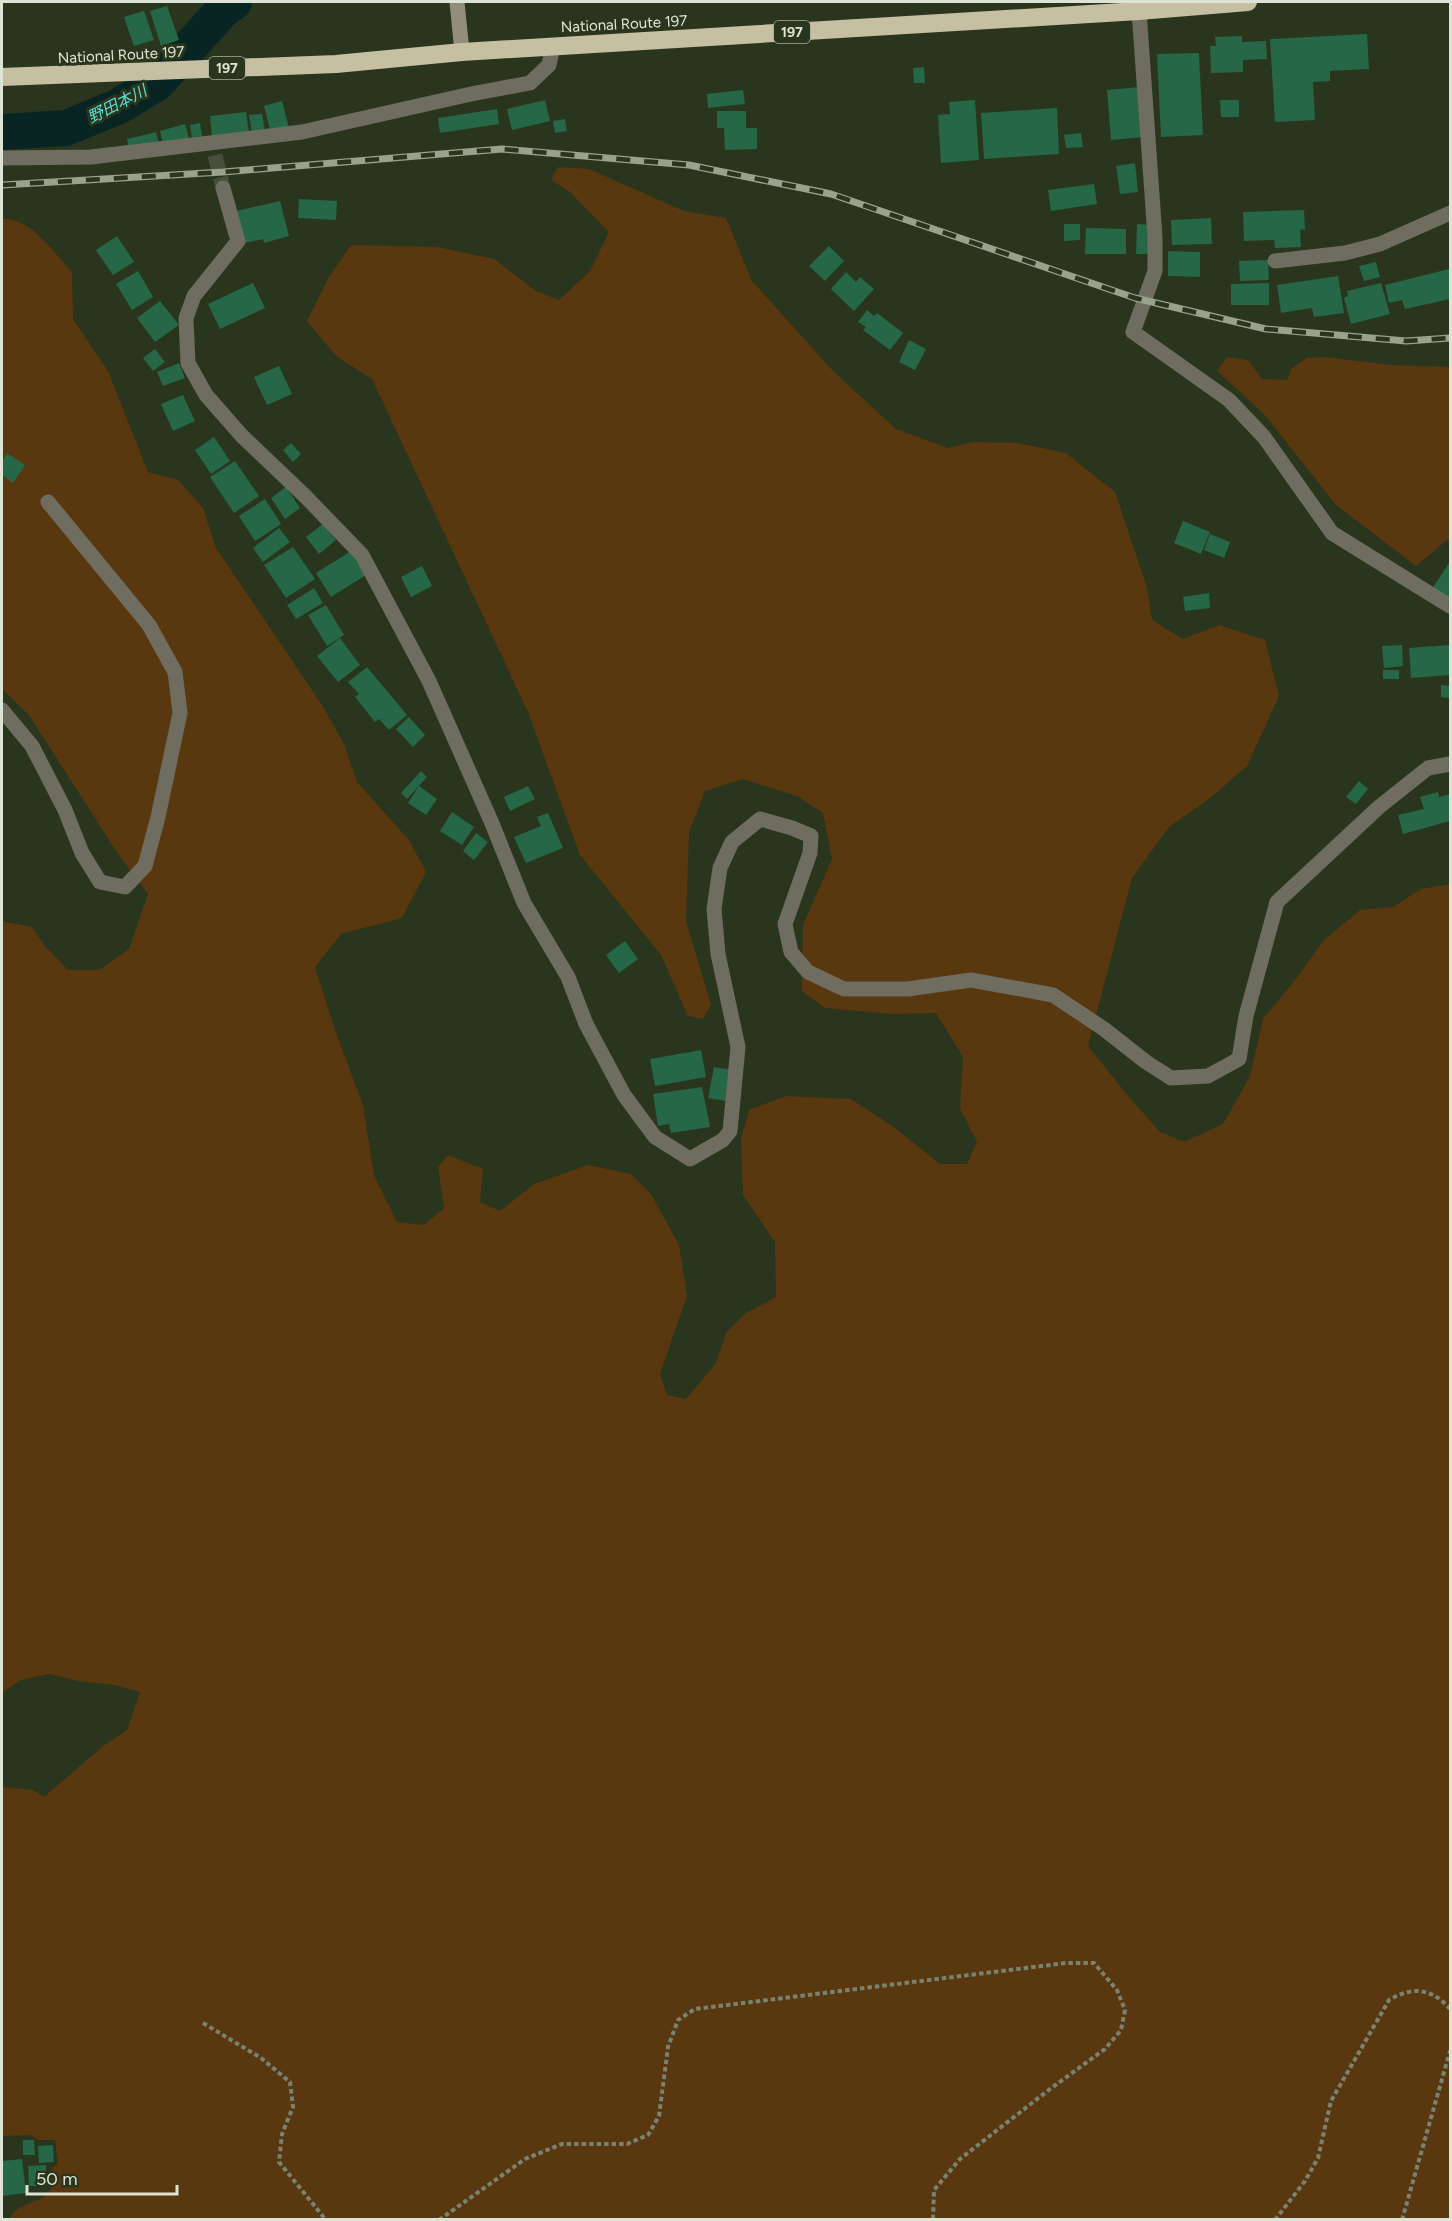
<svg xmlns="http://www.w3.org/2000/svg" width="1452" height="2221" font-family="Figtree,'Noto Sans JP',sans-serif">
<rect width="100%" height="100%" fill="#2a351d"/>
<g fill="#59370f">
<path d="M558 167 589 169 684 211 726 218 752 281 833 371 896 429 948 448 973 442 1018 443 1066 453 1115 492 1147 587 1152 620 1183 639 1219 625 1265 640 1279 696 1247 766 1209 799 1169 827 1132 878 1088 1046 1129 1097 1160 1132 1184 1142 1223 1124 1250 1076 1263 1019 1295 980 1324 940 1360 910 1393 907 1421 889 1450 884V2219H9C18 2201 44 2204 51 2188 53 2183 52 2174 52 2168L58 2163 55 2140H39L30 2135 2 2136V1787L33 1790 44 1797 103 1746 127 1730 140 1692 116 1685 78 1681 49 1674 21 1680 2 1692V921L32 927 45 946 68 970H99L129 949 148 894 116 851 29 715 2 689V219C31 217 53 252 72 272L73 319 108 371 148 472 178 480 203 508 216 548 322 705 344 744 357 782 409 840 426 872 402 918 341 934 315 967 336 1033 363 1105 374 1175 397 1222 424 1225 444 1208 438 1167 448 1155 483 1169 480 1202 500 1211 534 1184 588 1165 631 1174 651 1194 679 1245 687 1296 660 1374 667 1395 686 1399 716 1363 726 1333 746 1313 776 1297 775 1242 743 1195 741 1139 749 1110 786 1096 851 1099 891 1125 940 1164H967L977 1142 960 1109 963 1057 936 1013 893 1014 825 1008 802 991 803 925 832 859 823 813 797 796 742 779 705 791 689 832 686 921 711 1005 703 1019 688 1016 661 955 580 855 528 712 372 379 336 356 307 321 329 277 351 245 437 247 494 259 536 291 559 300 590 271 609 232 570 192 551 180Z"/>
<path d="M1227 357 1248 360 1262 379 1287 380 1292 368 1307 358 1325 357 1390 365 1450 367V543L1447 540 1416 566 1336 505 1264 414 1217 371Z"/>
</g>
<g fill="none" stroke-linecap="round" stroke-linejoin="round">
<path stroke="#082524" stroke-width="36" d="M2 132 66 128 119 106 157 83 223 10 234 2"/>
</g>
<g fill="#256747">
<path d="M167 6 179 40 161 46 150 11Z"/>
<path d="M144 11 154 40 134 46 124 17Z"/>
<path d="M1367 34 1369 69 1330 71V81L1313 82 1315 120 1275 122 1270 39Z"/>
<path d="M1242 36V42L1266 41 1267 59 1243 60V72L1211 73 1210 46H1216L1215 37Z"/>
<path d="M1199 53 1203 135 1161 137 1157 54Z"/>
<path d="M924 67 925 83H914L913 68Z"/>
<path d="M1140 87 1144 137 1111 140 1107 90Z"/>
<path d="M743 90 745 104 708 108 707 94Z"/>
<path d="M545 100 550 121 512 130 507 109Z"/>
<path d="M975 100 979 160 941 163 938 115 950 114 949 102Z"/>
<path d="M1220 100H1239V117H1221Z"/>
<path d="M282 101 289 128 271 133 264 106Z"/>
<path d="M1057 108 1059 154 984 159 981 113Z"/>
<path d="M497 109 499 124 440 133 438 118Z"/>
<path d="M717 111H746V128H757V149L725 150 724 128H717Z"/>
<path d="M246 112 249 133 212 137 210 116Z"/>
<path d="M262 114 265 131 252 133 249 115Z"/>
<path d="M565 119 567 131 555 133 553 121Z"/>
<path d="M200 123 202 136 192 138 190 125Z"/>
<path d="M185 124 189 138 163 145 160 131Z"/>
<path d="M156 132 159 144 129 150 127 139Z"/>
<path d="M1081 133 1083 147 1066 148 1064 135Z"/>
<path d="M1135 163 1138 192 1120 194 1116 166Z"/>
<path d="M1094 184 1097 204 1051 211 1048 190Z"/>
<path d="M299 199 337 201 336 220 298 218Z"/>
<path d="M280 201 289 236 264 243 263 239 244 243 236 211Z"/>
<path d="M1304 210 1305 229 1300 230 1301 247 1275 248 1274 240 1244 241 1243 212Z"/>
<path d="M1211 218 1212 244 1172 245 1171 220Z"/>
<path d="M1064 224H1080V240L1064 241Z"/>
<path d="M1137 224 1153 225V254H1136Z"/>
<path d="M1086 228 1126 229V254H1085Z"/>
<path d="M117 236 134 262 113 275 96 250Z"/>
<path d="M829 246 844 261 825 281 809 266Z"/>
<path d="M1168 251 1200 252V277L1168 276Z"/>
<path d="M1268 260 1269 280 1240 281 1239 261Z"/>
<path d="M1376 262 1380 277 1364 281 1359 266Z"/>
<path d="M1449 269 1450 299 1405 309 1402 300 1389 303 1385 285Z"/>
<path d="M138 271 153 297 132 310 116 284Z"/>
<path d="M846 272 856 282 860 277 874 289 854 311 831 289Z"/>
<path d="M1338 276 1344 313 1314 317 1312 308 1281 313 1277 285Z"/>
<path d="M253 283 265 308 220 329 208 304Z"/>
<path d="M1269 283V305H1231V284Z"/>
<path d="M1381 283 1390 314 1351 324 1344 298 1348 296 1347 291Z"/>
<path d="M160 301 179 325 155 342 137 318Z"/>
<path d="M867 310 874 316 877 313 903 333 890 350 863 330 866 327 858 322Z"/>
<path d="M909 340 926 349 915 370 899 362Z"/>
<path d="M155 349 165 362 153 371 143 358Z"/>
<path d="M179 363 185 378 163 386 157 372Z"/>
<path d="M279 366 292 394 267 405 254 377Z"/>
<path d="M183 395 195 421 173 431 161 404Z"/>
<path d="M214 437 230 461 211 474 195 450Z"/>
<path d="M291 443 301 454 293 462 283 450Z"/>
<path d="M7 453 25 465 13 483 2 475V462Z"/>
<path d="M235 461 259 496 234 513 210 477Z"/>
<path d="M286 487 300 508 285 519 271 498Z"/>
<path d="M265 499 281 524 255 541 239 516Z"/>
<path d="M1183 521 1210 532 1201 554 1174 543Z"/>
<path d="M323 524 336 540 319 554 306 537Z"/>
<path d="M279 528 290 542 263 562 253 548Z"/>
<path d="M1210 534 1230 542 1224 558 1204 550Z"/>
<path d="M293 547 315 579 286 598 264 565Z"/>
<path d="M351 551 366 575 331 597 316 573Z"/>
<path d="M1450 562V597L1447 601 1431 590Z"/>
<path d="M422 566 432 586 411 597 401 577Z"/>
<path d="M314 588 323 603 296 619 287 605Z"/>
<path d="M1209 593 1210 608 1185 611 1183 597Z"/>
<path d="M326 605 344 635 327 646 308 615Z"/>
<path d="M340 638 360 665 338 682 317 656Z"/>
<path d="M1402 645 1403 666 1384 668 1382 646Z"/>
<path d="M1450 645V675L1411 678 1409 648Z"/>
<path d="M367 667 407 715 389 730 379 719 375 722 355 697 359 694 348 682Z"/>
<rect x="1383" y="670" width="16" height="9"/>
<path d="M1441 685 1450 686V698L1441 697Z"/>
<path d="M409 717 425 735 413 747 396 729Z"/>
<path d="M421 771 427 777 407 799 401 793Z"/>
<path d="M1359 781 1368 789 1356 804 1346 797Z"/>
<path d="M419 786 437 799 426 815 408 803Z"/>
<path d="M528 786 535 799 510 811 504 797Z"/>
<path d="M1438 792 1439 797 1450 794V821L1403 834 1398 815 1424 809 1420 797Z"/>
<path d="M452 812 474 827 462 845 440 831Z"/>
<path d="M548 813 563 848 526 863 514 837 541 826 537 817Z"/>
<path d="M476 833 488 842 474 860 463 851Z"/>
<path d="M625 941 638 959 619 973 606 955Z"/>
<path d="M701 1050 706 1077 655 1086 650 1059Z"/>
<path d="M714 1067 732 1070 726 1101 708 1098Z"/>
<path d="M702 1087 710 1127 671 1133 669 1124 658 1126 653 1094Z"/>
<path d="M23 2140H34L35 2155H23Z"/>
<path d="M53 2145 54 2162 39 2163 38 2146Z"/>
<path d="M22 2159 26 2193 2 2196V2161Z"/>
<path d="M46 2165V2186H29L28 2166Z"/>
</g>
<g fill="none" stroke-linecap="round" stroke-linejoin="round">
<path stroke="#454f39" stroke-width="15" stroke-dasharray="15 8" stroke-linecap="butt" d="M215 155 223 188"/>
<g stroke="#7a836f" stroke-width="4" stroke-dasharray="4.5 3" stroke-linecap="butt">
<path d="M203 2023 261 2058 290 2082 293 2107 282 2134 279 2162 326 2220"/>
<path d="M439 2220 525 2159 562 2144H627L648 2135 659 2116 668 2047 678 2020 695 2009 1066 1963H1094L1117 1990 1125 2010 1121 2030 1105 2049 1050 2089 960 2159 934 2190 933 2220"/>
<path d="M1275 2220 1305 2181 1318 2158 1331 2101 1389 2000C1412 1986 1432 1988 1450 2009"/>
<path d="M1402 2220 1450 2051"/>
</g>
<g stroke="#6f6d60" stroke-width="15">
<path d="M1139 11 1155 237V271L1133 332 1229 400 1264 437 1332 533 1450 606"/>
<path d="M2 158 91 157 302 132 471 94 530 83 549 65 553 46"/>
<path d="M223 188 238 241 194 296 186 318 188 363 206 395 242 436 305 496 362 555 429 681 491 821 524 903 568 977 586 1024 624 1095 655 1137 690 1159 723 1140 730 1131 738 1047 718 954 714 909 720 868 732 842 760 819 792 828 811 836 810 853 785 924 791 952 808 972 844 989H908L971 980 1053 995 1104 1029 1146 1062 1171 1078 1208 1076 1239 1059 1246 1016 1277 902 1379 807 1428 768 1450 764"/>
<path d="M1275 261 1345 253 1380 244 1450 213"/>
<path d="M2 710 32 746 65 810 82 853 100 882 125 887 145 866 158 817 180 713 175 672 149 625 48 502"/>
</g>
<path stroke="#928e7a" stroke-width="15" d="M457 2 462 52"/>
<path stroke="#c6bfa1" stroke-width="18" d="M2 77 336 64 462 52 1139 11 1248 2"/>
<defs>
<path id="rail" d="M2 185 223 172 502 149 689 165 831 194 1135 298 1266 329 1406 341 1450 338"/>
</defs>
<use href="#rail" stroke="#99a18f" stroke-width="7"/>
<use href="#rail" stroke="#2a351d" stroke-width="4.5" stroke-dasharray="14" stroke-linecap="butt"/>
</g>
<g text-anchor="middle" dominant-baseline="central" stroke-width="6" stroke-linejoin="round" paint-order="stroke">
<g fill="#2a351d" stroke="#a7b09e" stroke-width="1.5">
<rect x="774" y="21" width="36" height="22" rx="4.5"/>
<rect x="209" y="57" width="36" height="22" rx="4.5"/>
</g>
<g font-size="14" font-weight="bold" fill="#dde4d6">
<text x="792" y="32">197</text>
<text x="227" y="68">197</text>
</g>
<g font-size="15" fill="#dde4d6" stroke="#2a351d">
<text transform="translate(624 24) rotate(-3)">National Route 197</text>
<text transform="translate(121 55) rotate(-3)">National Route 197</text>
</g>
<g font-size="16" font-style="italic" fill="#5bdfd8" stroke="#2a351d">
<text transform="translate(117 104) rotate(-27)">野田本川</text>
</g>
</g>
<rect width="1452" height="2221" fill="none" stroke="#dde4d6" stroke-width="6"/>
<path d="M27 2185v9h150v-9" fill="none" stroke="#dde4d6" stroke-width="3"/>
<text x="36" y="2185" font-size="18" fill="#dde4d6" stroke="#2a351d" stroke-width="4.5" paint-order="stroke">50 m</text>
</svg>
